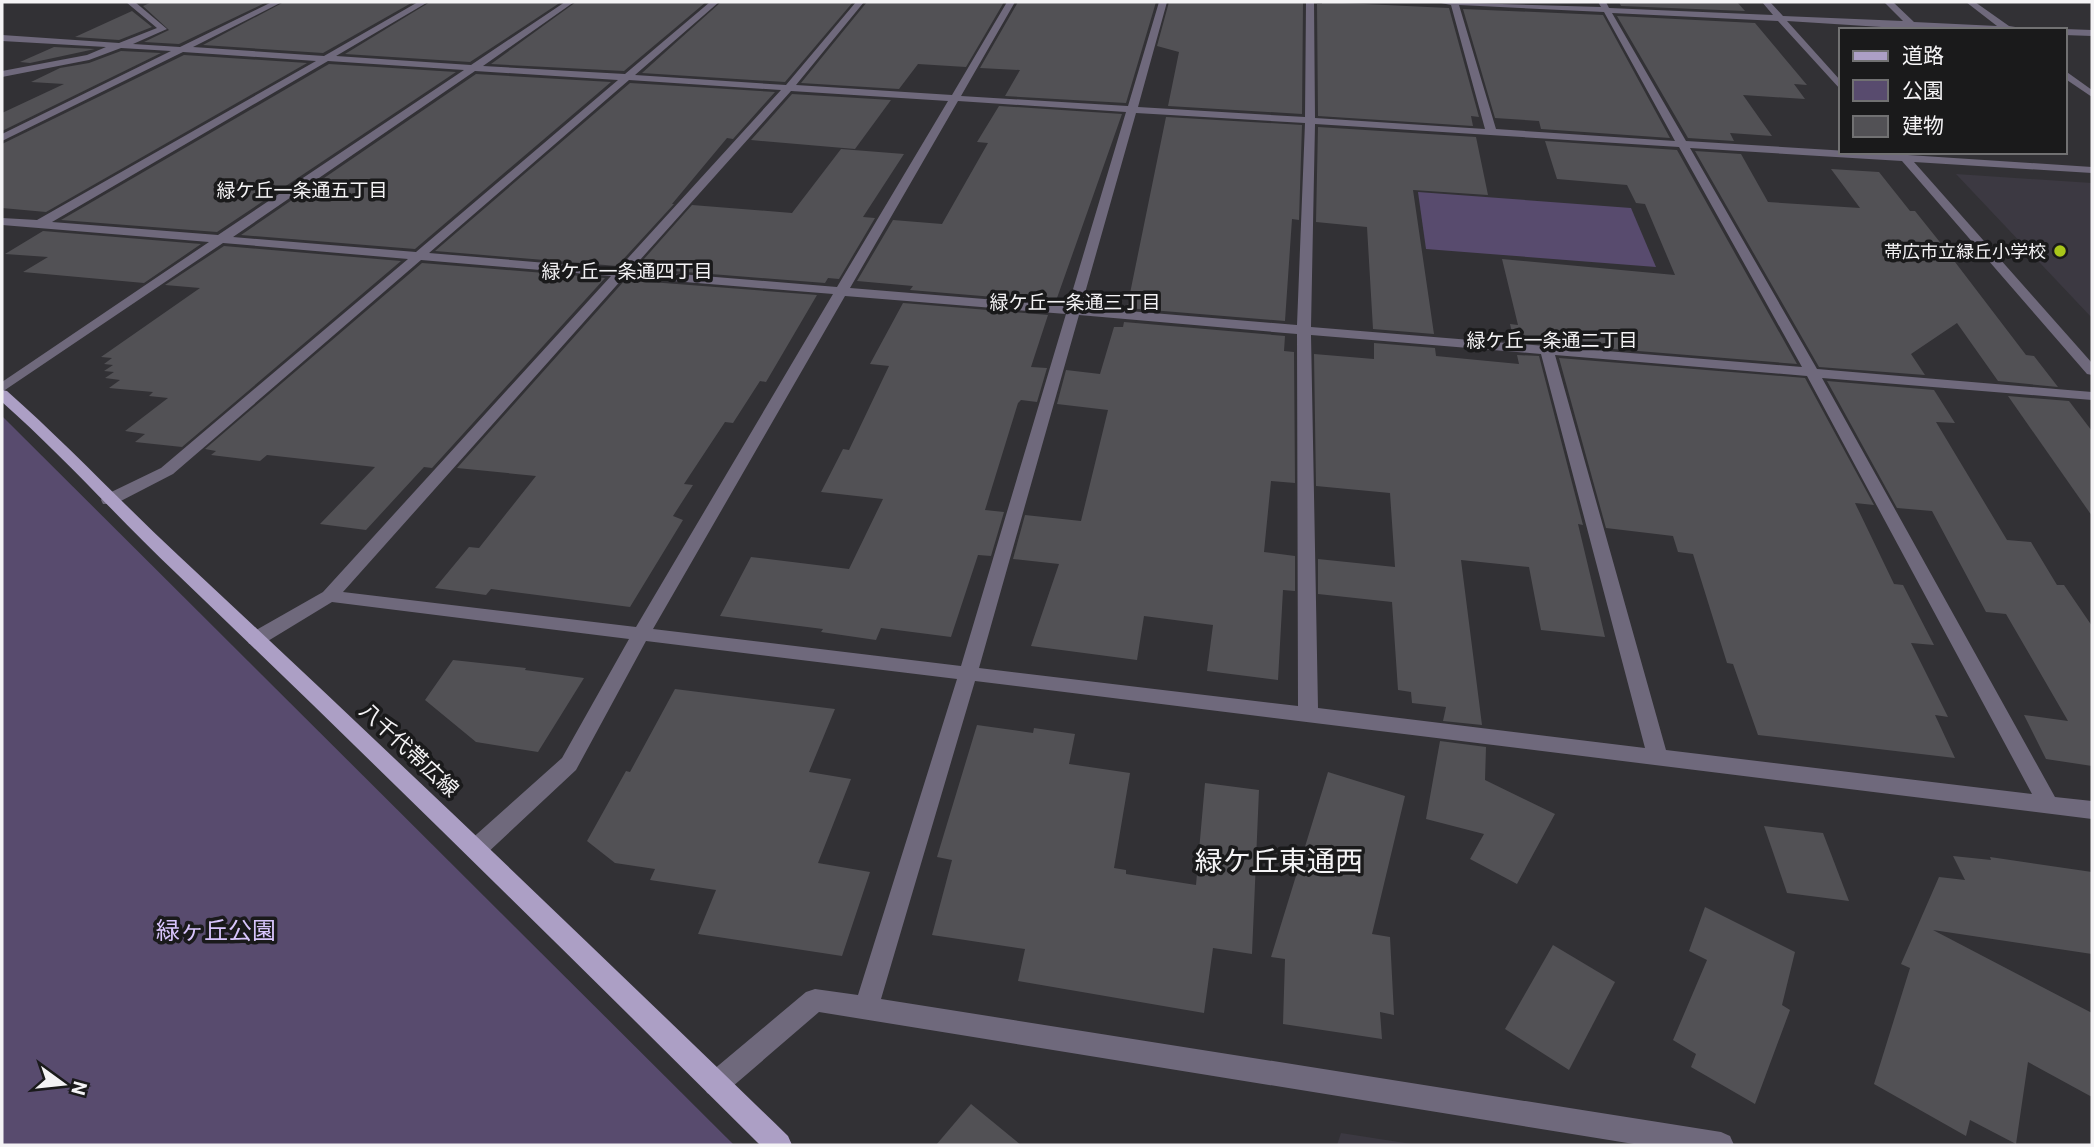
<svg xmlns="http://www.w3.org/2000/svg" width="2094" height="1147" font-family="Roboto,'Noto Sans JP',sans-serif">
<rect width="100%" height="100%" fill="#323135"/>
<g fill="#3c3942">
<path d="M1956 174 2092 183V318Z"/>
<path d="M1341 1133 1418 1145H1337Z"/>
</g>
<g fill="#584b6e">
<path d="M1418 192 1631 208 1656 267 1426 249Z"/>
<path d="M2 416 734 1145H2Z"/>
</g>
<g fill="#525155">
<path d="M152 2H267L179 44 144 42 169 30 143 6Z"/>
<path d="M284 2H413L323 53 203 45Z"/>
<path d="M430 2H561L470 62 345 54Z"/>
<path d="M576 2H706L624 71 491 64Z"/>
<path d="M721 2H853L785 82 642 73Z"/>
<path d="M867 2H1004L966 67 918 64 899 89 801 83Z"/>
<path d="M1018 2H1156L1126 103 1005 96 1020 70 980 68Z"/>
<path d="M1169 2 1303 3 1302 114 1168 106 1179 52 1157 46Z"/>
<path d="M1322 2 1449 8 1479 117 1471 116 1473 126 1318 116 1317 4H1322Z"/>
<path d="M1619 2H1737L1745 11 1621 6Z"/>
<path d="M1463 9 1603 15 1670 138 1541 129 1539 121 1495 118Z"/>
<path d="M132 11 152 27 119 40 75 37Z"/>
<path d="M1617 16 1755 23 1807 85 1794 84 1805 99 1743 95 1772 136 1730 133 1734 141 1688 138Z"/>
<path d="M54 47 95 49 30 63 20 62Z"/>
<path d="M121 51 161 53 2 131V113L64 84 31 82 60 68 89 63Z"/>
<path d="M184 55 307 63 46 212 2 208V144Z"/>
<path d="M329 64 456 72 217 232 61 220Z"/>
<path d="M476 74 611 82 415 249 241 235Z"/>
<path d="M630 83 775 92 733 139 727 138 672 204H674L617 266 435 251Z"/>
<path d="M792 94 891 100 855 149 751 140Z"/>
<path d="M999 106 1122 114 1057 298 1053 302 910 290 913 286 857 281 893 220 942 224 988 143 977 142Z"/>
<path d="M1166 117 1302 125 1299 220 1292 219 1285 321 1127 308Z"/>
<path d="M1318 127 1476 137 1488 195 1413 190 1434 334 1373 329 1367 227 1316 222Z"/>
<path d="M1545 141 1677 150 1797 364 1514 341 1510 324 1518 325 1502 259 1675 275 1645 204 1636 203 1627 185 1557 179Z"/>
<path d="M841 149 904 154 863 217 875 218 839 279 828 278 825 283 636 268 692 205 792 213Z"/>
<path d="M1695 151 1741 154 1768 202 1860 208 1831 169 1879 172 1910 211H1915L1939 241 2026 355 2034 356 2058 387 1998 381 1957 323 1911 354 1925 375 1819 367Z"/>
<path d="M43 231 201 244 144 283 23 272 48 257 5 254Z"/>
<path d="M224 246 401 261 182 447 135 442 145 434 125 431 168 398 149 396 153 392 109 388 120 380 105 378 114 372 104 371 113 365 104 364 112 358 101 357 200 288 165 285Z"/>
<path d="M422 263 605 278 432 468 424 467 366 530 320 524 375 467 267 455 260 461 211 455 216 451 205 449Z"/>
<path d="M625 280 817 295 766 382 760 381 733 423 725 422 684 484 693 485 673 516 683 520 630 607 491 589 486 595 435 588 469 547 479 548 536 476 457 468Z"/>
<path d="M903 303 1048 315 1031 367 1047 368 1037 402 1021 400 1018 403 985 510 1004 512 991 556 978 555 951 637 881 628 876 640 821 632 823 629 720 616 751 557 849 569 883 499 821 492 843 449 849 450 889 366 870 364Z"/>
<path d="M1124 322 1285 336 1284 351 1294 352 1295 483 1271 481 1264 552 1295 556V591L1283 590 1278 680 1207 671 1213 625 1144 616 1137 660 1031 646 1059 564 1013 559 1025 515 1081 521 1108 410 1057 404 1066 370 1100 374 1114 327H1123Z"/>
<path d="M1374 343 1435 348 1436 356 1519 364 1517 355 1539 356 1583 525 1578 524 1605 637 1541 630 1529 567 1461 560 1482 725 1443 721 1446 707 1412 703 1411 692 1398 690 1392 602 1318 594V559L1395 567 1390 493 1316 486 1314 354 1374 359Z"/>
<path d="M1559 358 1805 378 1874 505 1855 503 1894 584 1903 585 1934 645 1911 643 1948 717 1935 715 1955 758 1758 735 1733 664 1727 663 1693 554 1678 552 1673 536 1606 528Z"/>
<path d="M1827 381 1934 390 1955 423 1936 422 2007 540 2031 542 2057 585H2064L2092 626V766L2046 759 2024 715 2068 721 2006 614 1986 612 1932 511 1897 508Z"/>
<path d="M2008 396 2069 401 2092 431V516Z"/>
<path d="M453 660 526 668 525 670 584 678 538 752 476 742 425 700Z"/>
<path d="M675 689 835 709 809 772 851 779 818 863 870 872 842 956 698 934 716 890 650 880 655 869 615 863 587 841 626 771 630 772Z"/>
<path d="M977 725 1033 733 1034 728 1075 734 1069 764 1130 773 1114 868 1126 870V874L1196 885 1205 783 1259 790 1252 954 1213 948 1204 1013 1018 981 1025 949 932 935 952 860 937 857Z"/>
<path d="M1440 741 1486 747 1485 780 1555 814 1517 884 1470 859 1484 834 1426 819Z"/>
<path d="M1328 772 1405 796 1372 934 1390 937 1394 1015 1380 1012 1382 1039 1283 1024 1285 959 1271 957Z"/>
<path d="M1764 826 1823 833 1849 901 1787 893Z"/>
<path d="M1953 856 1991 860 1990 857 2092 872V954L1933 930 2092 1013V1097L2028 1062 2016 1144 1970 1120 1966 1136 1874 1084 1910 968 1901 964 1939 877 1965 880Z"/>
<path d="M1705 907 1795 952 1782 1005 1790 1010 1755 1104 1691 1067 1696 1054 1673 1040 1707 960 1689 951Z"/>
<path d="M1553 945 1615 982 1569 1070 1505 1029Z"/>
<path d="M971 1104 1021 1145H936Z"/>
</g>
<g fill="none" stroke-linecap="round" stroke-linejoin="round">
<g fill="#6f697c" fill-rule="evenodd">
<path d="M126 2H135L167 29 133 44 180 47 272 2H282L193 47 324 56 418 2H428L336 56 471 65 565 2H574L483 66 625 74 710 2H719L635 75 786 85 856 2H864L796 85 952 95 1007 2H1015L961 96 1128 106 1159 2H1167L1138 107 1305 117 1306 2H1314L1315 118 1485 129 1451 5 1436 2 1601 7 1598 2H1606L1609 8 1773 15 1762 2H1770L1783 16 1903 21 1884 2H1893L1914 22 1997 26 1966 2H1975L2009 26 2034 30 1913 29 1787 21 1840 80V89L1778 21 1612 13 1686 141 1897 154 1904 152 1908 155 2092 167V173L1914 162 2092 363V375L2087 374 1902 161 1690 148 1817 369 2092 392V400L1822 378 2055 797 2092 801V819L975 681 881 999 1721 1132 1730 1136 1734 1145H1640L819 1012 725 1093 716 1097 707 1093 703 1084 707 1075 806 992 815 989 858 995 957 679 646 641 576 770 484 856 476 858 468 856 465 849 468 842 562 758 629 639 332 602 263 644H249L247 639 249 634 323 592 611 276 421 260 173 474 115 504H103L101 500 103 496 161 468 408 259 223 243 2 392V382L209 242 2 225V218L37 220 316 61 183 52 2 141V134L171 51 121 48 89 60 2 77V71L87 55 106 47 2 41V35L119 43 157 28ZM1459 5 1604 12 1675 141 1496 129ZM328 61 464 70 218 235 52 222ZM475 71 618 80 416 252 233 237ZM629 80 781 90 618 269 429 253ZM791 91 948 101 837 287 631 270ZM958 101 1126 112 1068 306 850 288ZM1136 113 1305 123 1297 325 1081 307ZM1315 124 1679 147 1802 367 1311 327ZM624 277 833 294 636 627 343 592ZM845 296 1066 314 961 666 653 629ZM1079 315 1297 334 1298 706 979 668ZM1311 335 1541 354 1645 748 1318 708ZM1555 355 1807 376 2032 794 1666 750Z"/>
<path d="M2064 29 2092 30V36L2064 35Z"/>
<path d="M2064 70 2092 90V97L2064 78Z"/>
</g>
<path fill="#ac9fc5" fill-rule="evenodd" d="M2 390 7 391C67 444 121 502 179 556 384 747 587 941 788 1136L792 1145H760C567 953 373 762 177 574 117 517 63 456 2 402Z"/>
</g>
<circle fill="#a9c71a" stroke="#1a1a1b" stroke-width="2.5" cx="2060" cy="251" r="7"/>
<g text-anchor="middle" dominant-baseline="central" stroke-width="7" stroke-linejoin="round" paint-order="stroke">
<g font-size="18" fill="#f4f3f5" stroke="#1a1a1b" text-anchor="end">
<text x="2046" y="251">帯広市立緑丘小学校</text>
</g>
<g font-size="19" fill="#f4f3f5" stroke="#1a1a1b">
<text x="302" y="190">緑ケ丘一条通五丁目</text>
<text x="627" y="271">緑ケ丘一条通四丁目</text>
<text x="1075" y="302">緑ケ丘一条通三丁目</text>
<text x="1552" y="340">緑ケ丘一条通二丁目</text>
</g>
<g font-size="21" fill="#f4f3f5" stroke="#1a1a1b">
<text transform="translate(409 750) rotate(43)">八千代帯広線</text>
</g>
<g font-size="24" fill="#d8c5fc" stroke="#1a1a1b">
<text x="216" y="931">緑ヶ丘公園</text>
</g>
<g font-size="28" fill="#f4f3f5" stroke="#1a1a1b">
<text x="1279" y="861">緑ケ丘東通西</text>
</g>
</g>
<rect width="2094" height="1147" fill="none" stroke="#f4f3f5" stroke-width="7"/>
<rect x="1839" y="28" width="228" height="126" fill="#1a1a1b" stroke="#717172" stroke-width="2"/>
<rect x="1853" y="51" width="35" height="10" fill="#ac9fc5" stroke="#717172" stroke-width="2"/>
<text x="1902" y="63" font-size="21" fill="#f4f3f5">道路</text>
<rect x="1853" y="80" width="35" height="21" fill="#584b6e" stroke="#717172" stroke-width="2"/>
<text x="1902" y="98" font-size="21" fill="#f4f3f5">公園</text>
<rect x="1853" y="116" width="35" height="21" fill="#525155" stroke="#717172" stroke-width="2"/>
<text x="1902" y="133" font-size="21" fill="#f4f3f5">建物</text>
<g transform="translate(63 1084) rotate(105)" stroke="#1a1a1b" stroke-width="5" paint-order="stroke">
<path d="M0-5L12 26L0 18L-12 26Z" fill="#f4f3f5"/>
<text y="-10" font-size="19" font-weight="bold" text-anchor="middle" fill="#f4f3f5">N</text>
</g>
</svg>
